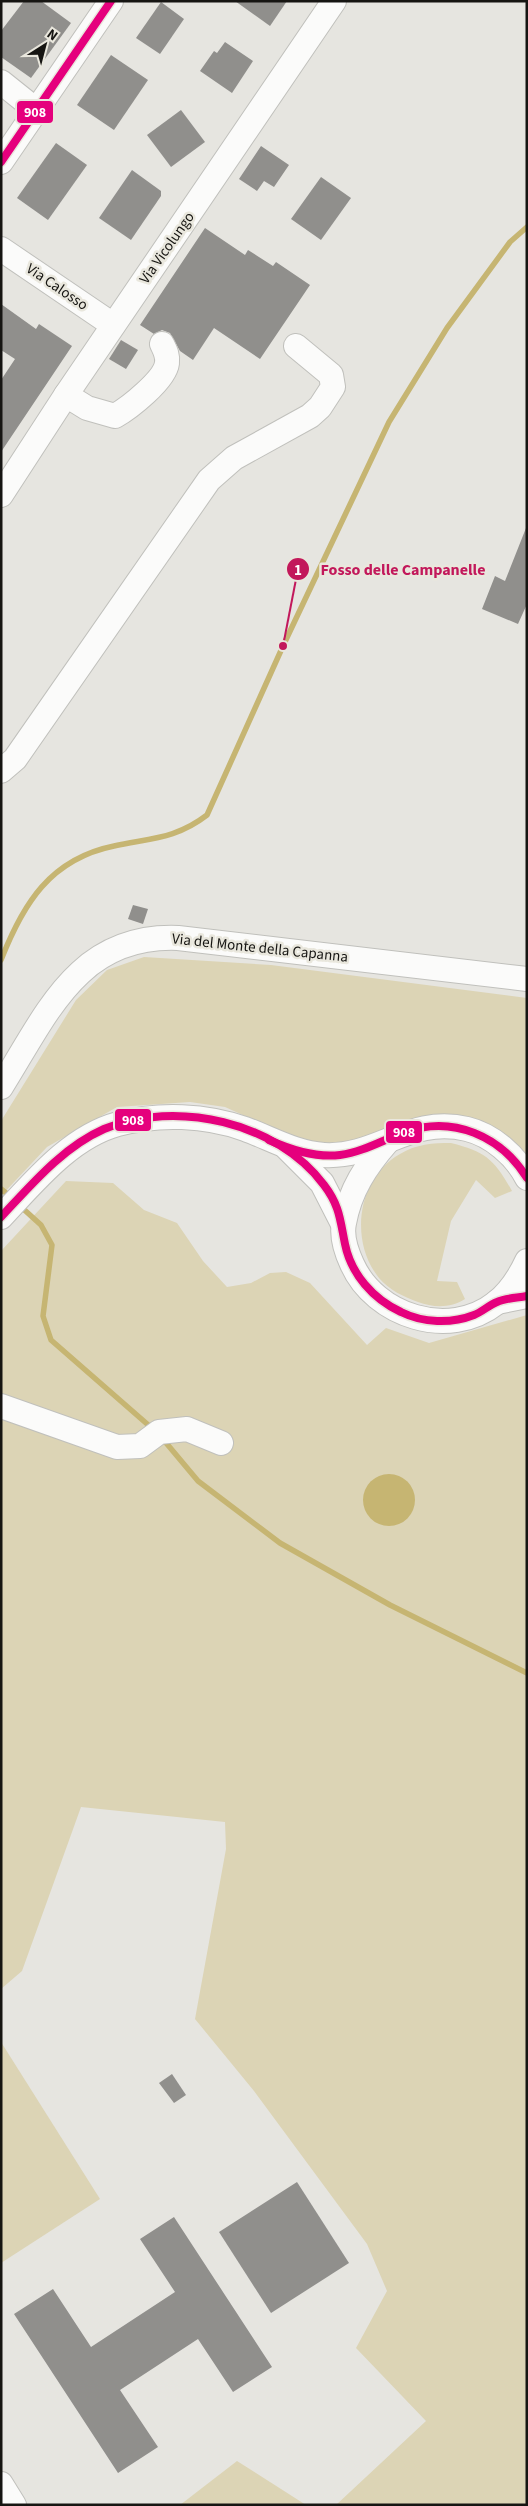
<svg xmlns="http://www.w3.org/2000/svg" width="528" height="2506" font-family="'Source Sans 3',sans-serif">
<rect width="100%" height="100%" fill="#e6e5e0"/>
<g fill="#dcd4b5">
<path d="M144 957 271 965 527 998V1159L469 1118 435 1114 405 1121 345 1144 303 1142 225 1107 190 1102 117 1107 47 1147 1 1196V1121L76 1000 107 970Z"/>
<path d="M451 1143C486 1152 494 1159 512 1191L495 1198 476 1180 451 1221 437 1281 457 1282 465 1299C451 1308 434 1308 418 1302 404 1297 389 1290 379 1278 349 1241 357 1178 400 1154 416 1144 433 1143 451 1143Z"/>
<path d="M66 1181 113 1183 144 1210 177 1223 203 1261 227 1287 251 1283 270 1273 286 1272 310 1283 367 1345 386 1328 429 1343 527 1315V2505H336L426 2421 356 2348 387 2291 367 2244 254 2091 195 2019 226 1849 225 1822 81 1807 22 1971 1 1989V1251Z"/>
<path d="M1 2042 100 2199 1 2263Z"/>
<path d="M237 2461 306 2505H180Z"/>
</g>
<circle fill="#c6b572" cx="389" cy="1500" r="26"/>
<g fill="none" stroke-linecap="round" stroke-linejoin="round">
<g stroke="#c6b572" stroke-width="5.5">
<path d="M1 960C23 904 50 859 114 846 150 838 176 839 207 815L283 646 389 422 447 328 510 242 527 227"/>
<path d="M1 1189 11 1197"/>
<path d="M19 1205 41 1225 52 1245 43 1316 51 1340 154 1430"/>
<path d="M162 1438 198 1481 280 1543 390 1605 527 1673"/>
</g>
</g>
<g fill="#908f8c">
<path d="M24 1H41L71 23 31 78 1 57V31Z"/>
<path d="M235 1H287L270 26Z"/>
<path d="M161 2 184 19 160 54 136 38Z"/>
<path d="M225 42 253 61 232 93 200 71 214 51 217 53Z"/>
<path d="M111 55 148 80 114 130 77 105Z"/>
<path d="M181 110 205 142 171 167 147 135Z"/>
<path d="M56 143 87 165 48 220 17 198Z"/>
<path d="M261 146 289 165 274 187 264 181 257 191 239 179Z"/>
<path d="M132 170 161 191V196L131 240 99 218Z"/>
<path d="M321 177 351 198 321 240 291 219Z"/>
<path d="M205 228 245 255 248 250 273 266 276 262 310 285 260 359 214 328 193 360 180 351 170 333 162 330 154 334 140 325Z"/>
<path d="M1 304 36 329 39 324 72 346 1 452V380L15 359 1 350Z"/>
<path d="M121 340 138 350 126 369 109 359Z"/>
<path d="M526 528 527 604 518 624 482 609 495 576 505 581Z"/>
<path d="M133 905 148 909 143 924 128 919Z"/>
<path d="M172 2074 186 2095 174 2103 159 2083Z"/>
<path d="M297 2182 349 2263 271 2313 219 2232Z"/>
<path d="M174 2217 272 2367 233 2392 198 2339 120 2390 158 2447 118 2473 14 2314 53 2289 91 2347 175 2292 140 2239Z"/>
</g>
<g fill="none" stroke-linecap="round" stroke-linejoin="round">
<defs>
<g id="minor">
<path d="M1 82 36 110"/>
<path d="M1 162 111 1"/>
<path d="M1 249 113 325"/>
<path d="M66 395 87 408 115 416C129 408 165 380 167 363 168 355 165 350 162 344"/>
<path d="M1 495 66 395 334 1"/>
<path d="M1 771 15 759 209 480 234 458 310 416 320 407 333 387 331 375 296 346"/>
<path d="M1 1087C47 1014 78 934 178 938L527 979"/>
<path d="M388 1141C366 1166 350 1190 344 1223 341 1237 346 1251 352 1264 375 1316 449 1340 496 1303 509 1293 520 1276 527 1261"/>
<path d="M287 1148 322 1183 343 1224"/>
<path d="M1 1217C34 1182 70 1137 118 1124 159 1113 206 1115 245 1129 272 1139 295 1153 324 1155 378 1158 410 1115 467 1129 492 1135 516 1156 527 1178"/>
<path d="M497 1302 527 1296"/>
<path d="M1 1406 117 1447 140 1446 159 1432 187 1429 221 1443"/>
<path d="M1 2484 14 2505"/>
</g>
</defs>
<use href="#minor" stroke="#c0c0bc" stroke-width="26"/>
<use href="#minor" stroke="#fbfbfa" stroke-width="24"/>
<defs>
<g id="bus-1">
<path d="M1 162 111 1"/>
<path d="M269 1140C291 1150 315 1158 340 1155 363 1152 383 1140 405 1132 453 1115 501 1136 527 1178"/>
<path d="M1 1217C31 1185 63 1147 104 1129 176 1099 277 1122 324 1185 340 1206 340 1220 345 1244 351 1274 373 1299 401 1312 423 1323 451 1324 474 1315 482 1312 489 1305 497 1302 506 1298 517 1298 527 1296"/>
</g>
</defs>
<use href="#bus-1" stroke="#e9e7dd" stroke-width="11"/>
<use href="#bus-1" stroke="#e5007d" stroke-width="8"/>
</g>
<g text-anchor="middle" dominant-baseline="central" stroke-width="5" stroke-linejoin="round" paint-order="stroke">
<g font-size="15" fill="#161512" stroke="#e9e7dd">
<text transform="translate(167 248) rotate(-55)">Via Vicolungo</text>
<text transform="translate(57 287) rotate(34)">Via Calosso</text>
<text transform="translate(260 948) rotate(6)">Via del Monte della Capanna</text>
</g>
</g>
<path fill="none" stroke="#c2185b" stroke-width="2" d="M283 646L298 569"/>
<g fill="#c2185b" stroke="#e9e7dd" stroke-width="2">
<circle cx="283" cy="646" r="5"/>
<circle cx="298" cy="569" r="12"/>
</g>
<g font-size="15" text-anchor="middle" font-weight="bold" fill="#fff">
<text x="298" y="575">1</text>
</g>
<g font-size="16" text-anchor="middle" font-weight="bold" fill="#c2185b" stroke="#e9e7dd" stroke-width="5" stroke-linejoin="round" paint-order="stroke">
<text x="403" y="575">Fosso delle Campanelle</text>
</g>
<g stroke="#e9e7dd" stroke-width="2">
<rect x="16" y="100" width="38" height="24" rx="5" fill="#e5007d"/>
<rect x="114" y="1108" width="38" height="24" rx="5" fill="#e5007d"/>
<rect x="385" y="1120" width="38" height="24" rx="5" fill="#e5007d"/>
</g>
<g font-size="14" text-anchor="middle" font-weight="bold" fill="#fff">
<text x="35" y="117">908</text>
<text x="133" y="1125">908</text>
<text x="404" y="1137">908</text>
</g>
<rect width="528" height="2506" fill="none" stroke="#161512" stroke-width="5"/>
<g transform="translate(45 45) rotate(36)" stroke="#e9e7dd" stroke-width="4" paint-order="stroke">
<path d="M0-4L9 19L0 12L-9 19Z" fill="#161512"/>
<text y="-8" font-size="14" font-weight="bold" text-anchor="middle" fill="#161512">N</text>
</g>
</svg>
